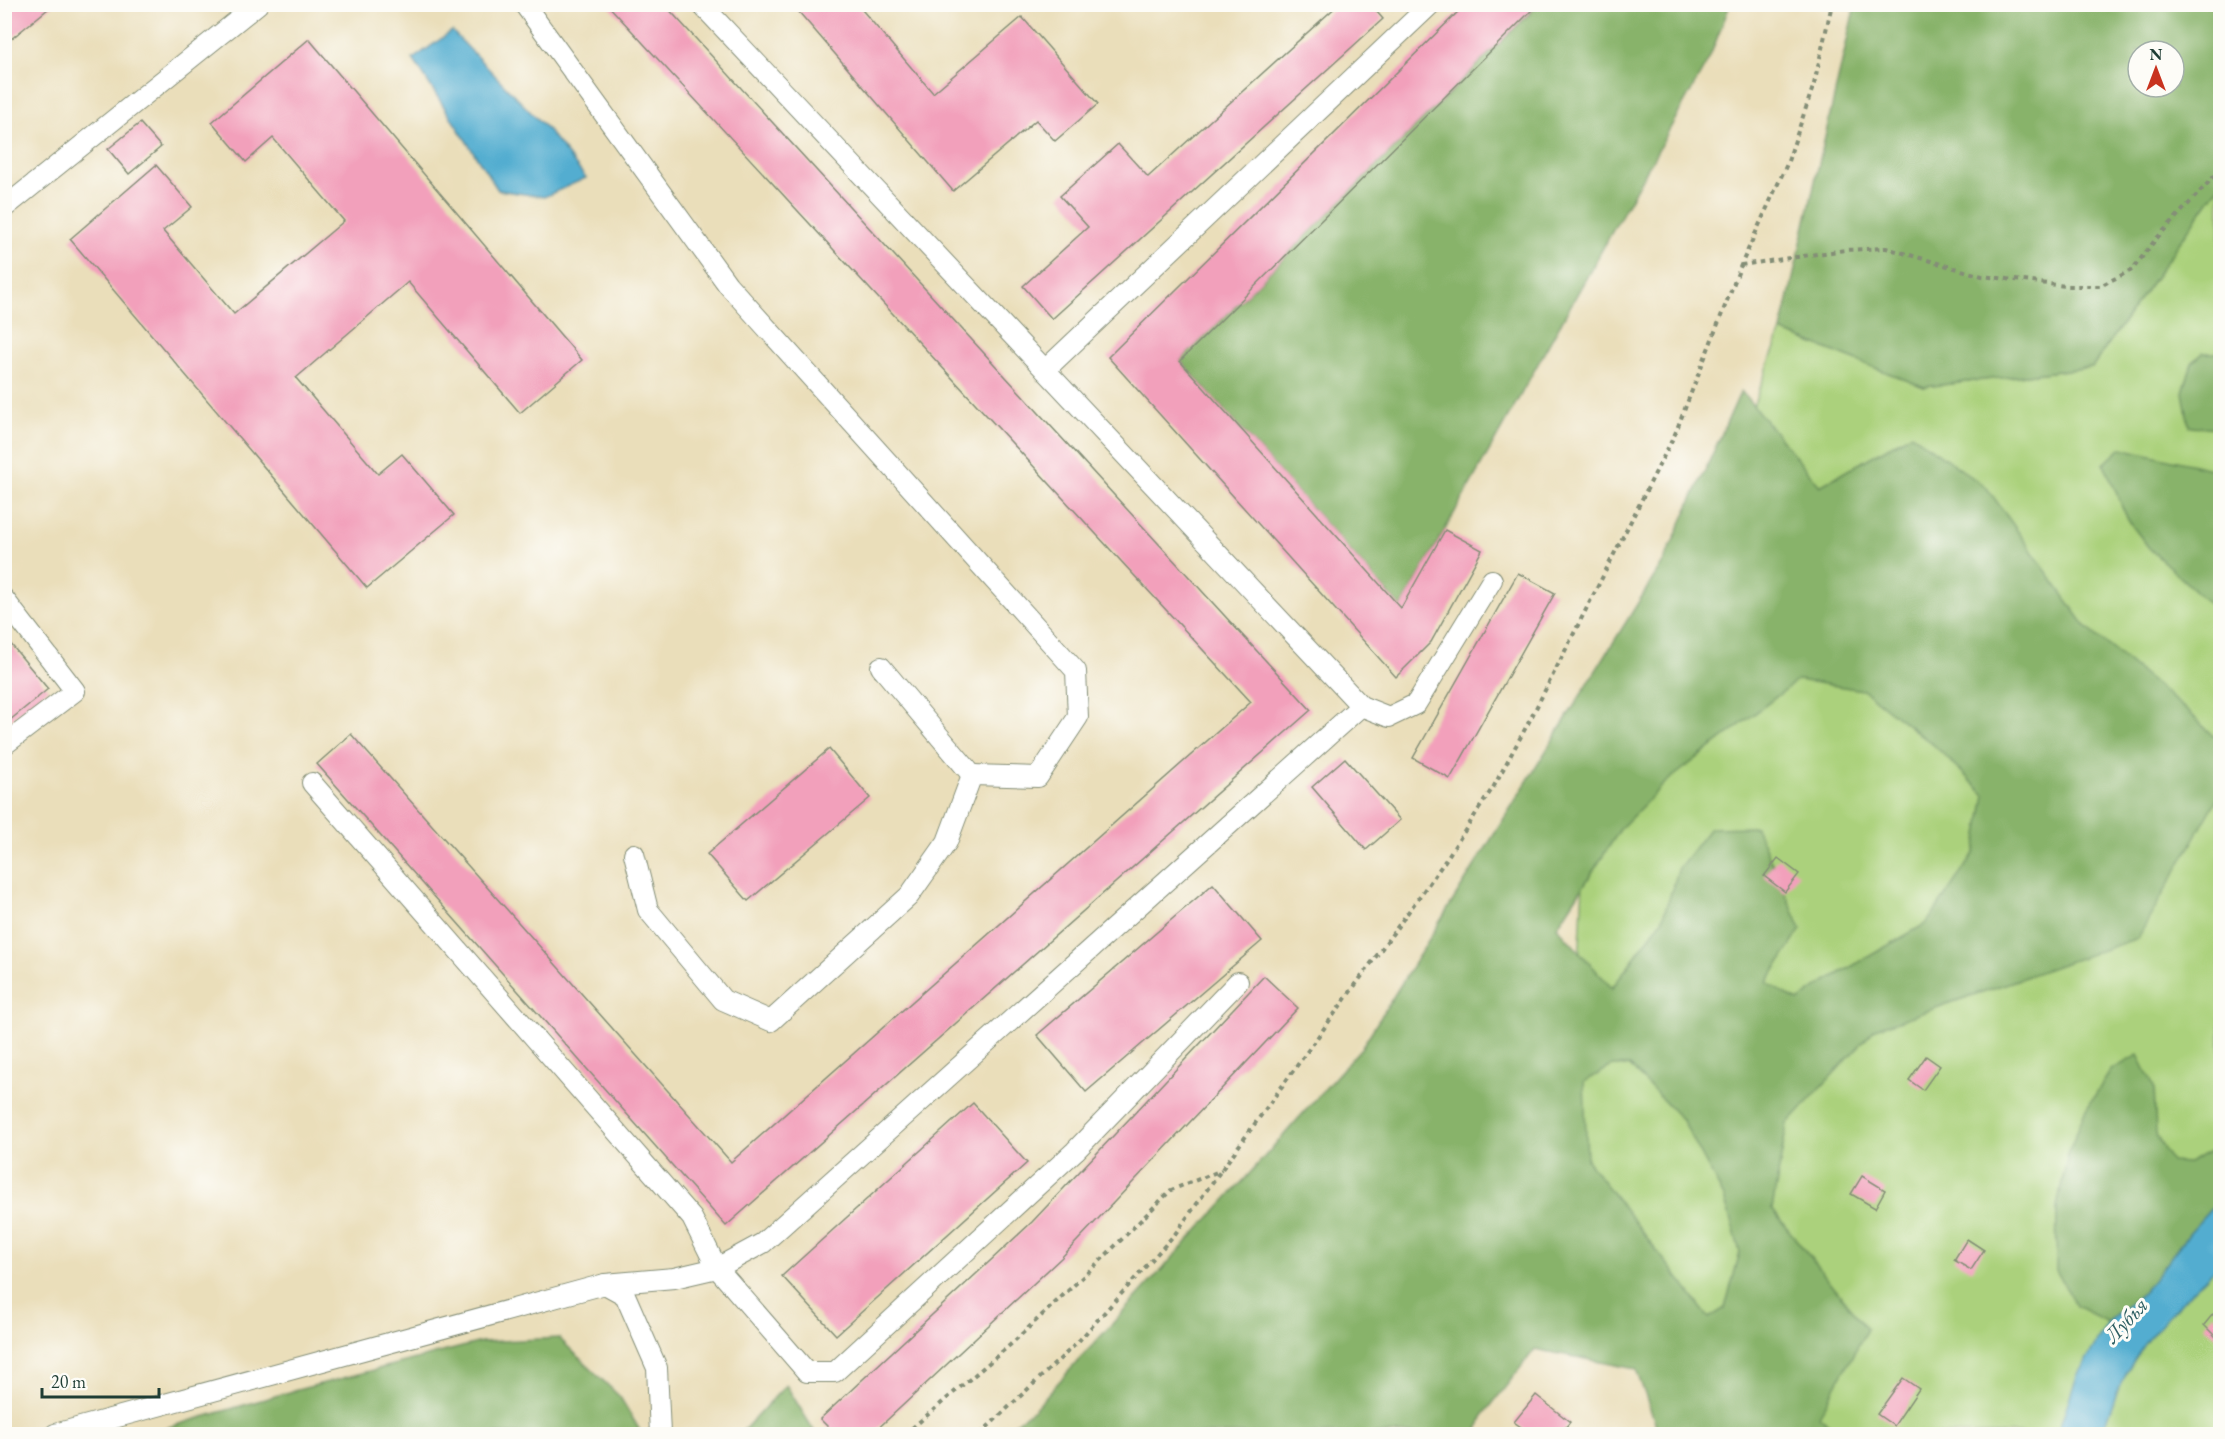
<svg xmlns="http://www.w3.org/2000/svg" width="2225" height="1439" font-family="'EB Garamond',serif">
<rect width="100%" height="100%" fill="#fdfcf7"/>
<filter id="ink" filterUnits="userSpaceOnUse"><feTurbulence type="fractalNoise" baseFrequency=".0167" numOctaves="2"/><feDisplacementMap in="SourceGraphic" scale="12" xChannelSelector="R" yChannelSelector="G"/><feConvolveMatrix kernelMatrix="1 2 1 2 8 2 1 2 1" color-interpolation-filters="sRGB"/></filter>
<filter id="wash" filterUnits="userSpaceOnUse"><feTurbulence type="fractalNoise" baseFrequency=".008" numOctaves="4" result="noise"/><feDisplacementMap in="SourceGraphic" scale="24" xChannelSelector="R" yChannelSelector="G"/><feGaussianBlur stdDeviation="1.35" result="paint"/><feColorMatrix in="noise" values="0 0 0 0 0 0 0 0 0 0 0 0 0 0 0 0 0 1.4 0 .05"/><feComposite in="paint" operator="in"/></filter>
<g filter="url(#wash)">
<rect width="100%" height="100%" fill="#eadeba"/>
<path fill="#abd17b" stroke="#658758" stroke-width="1.5" d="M2220 185V1434H1766L1570 1150 1584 862 1781 331 1924 387 2092 367Z"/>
<g fill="#88b36b" stroke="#547850" stroke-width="1.5" fill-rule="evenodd">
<path d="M1538 5H1730L1709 59 1401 608 1180 361Z"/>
<path d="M1855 5H2220V185L2092 367 1924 387 1781 331ZM2138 51H2174V87H2138Z"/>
<path d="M2203 353H2220V428L2189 426 2183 392 2192 363Z"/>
<path d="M1741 391 1820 486 1911 434 1987 488 2086 627 2190 713 2220 743V794L2138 938 1875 1029 1787 1124 1772 1209 1867 1329 1819 1416 1842 1434H1659L1636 1369 1535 1349 1482 1417 1477 1434H1001L1035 1408 1242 1182 1362 1047 1664 561ZM1798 680 1863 690 1936 747 1985 795 1975 852 1927 923 1823 983 1798 1001 1767 983 1801 929 1756 827 1710 828 1679 868 1662 920 1612 988 1557 927 1621 828 1665 783ZM1612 1066H1630L1683 1121 1724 1197 1740 1252 1725 1308 1709 1318 1587 1160 1584 1082Z"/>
<path d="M2121 448 2220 471V614L2149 548 2128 520 2104 464Z"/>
<path d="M2138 1055 2154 1087 2156 1135 2171 1162 2188 1163 2216 1148 2220 1142V1199L2189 1233 2145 1291 2108 1322 2076 1306 2056 1270 2057 1207 2068 1154 2086 1109 2111 1070Z"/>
<path d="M559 1338 620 1397 642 1434H145L282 1394 481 1342Z"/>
<path d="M786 1385 816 1434H740Z"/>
</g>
<g fill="#52add0" stroke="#387582" stroke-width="1.5">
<path d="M452 31 547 129 586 178 544 197 498 190 413 59Z"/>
<path d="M2220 1199V1264C2193 1291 2163 1318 2141 1350 2123 1375 2111 1405 2102 1434H2057L2077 1376 2108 1322 2145 1291 2189 1233Z"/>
</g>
<g id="blocks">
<g fill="#f2a0bb">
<path d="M5 4H54L5 44Z"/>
<path d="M607 4H664L1311 710 726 1226 317 764 351 734 731 1162 1251 702Z"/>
<path d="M792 4H857L933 93 1022 17 1098 104 1055 141 1036 120 953 191Z"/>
<path d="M1339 4H1370L1383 19 1052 319 1023 286 1088 227 1060 196 1118 144 1148 177Z"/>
<path d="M1466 4H1538L1180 361 1401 608 1445 530 1482 550 1431 642 1396 677 1108 357Z"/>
<path d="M309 39 582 360 520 413 408 282 296 378 378 474 402 454 454 515 367 588 70 239 156 165 192 207 163 231 234 314 344 221 273 138 246 162 212 122Z"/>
<path d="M140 123 161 147 129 174 108 149Z"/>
<path d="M1518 573 1555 593 1450 779 1413 758Z"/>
<path d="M4 636 48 689 4 725Z"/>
<path d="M829 749 870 798 748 901 707 854Z"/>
<path d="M1345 758 1400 820 1366 850 1312 787Z"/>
<path d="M1778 858 1799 874 1785 892 1764 876Z"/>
<path d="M1213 884 1262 941 1086 1092 1037 1035Z"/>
<path d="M1264 976 1298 1008 1061 1258 872 1434H835L820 1419 1032 1222Z"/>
<path d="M1926 1056 1940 1066 1923 1090 1909 1080Z"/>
<path d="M973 1103 1027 1163 836 1335 782 1276Z"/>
<path d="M1862 1176 1885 1190 1875 1208 1851 1194Z"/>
<path d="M1967 1239 1984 1250 1971 1270 1954 1260Z"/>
<path d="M2213 1314 2220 1320V1341L2204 1325Z"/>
<path d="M1903 1378 1919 1389 1894 1426 1877 1414Z"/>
<path d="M1536 1395 1570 1422 1560 1434H1531L1514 1422Z"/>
</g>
</g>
</g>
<g filter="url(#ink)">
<use href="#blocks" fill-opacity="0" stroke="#848e77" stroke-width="1.5"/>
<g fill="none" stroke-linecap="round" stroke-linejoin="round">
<defs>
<g id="service">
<path d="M524 4 728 285 1076 671 1078 717 1038 777 972 775 947 842 909 896 771 1021 723 1000 648 910 634 854"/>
<path d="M701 4 1361 706 1389 717 1416 704 1492 580"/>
<path d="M4 208 258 4"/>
<path d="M1045 370 1431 4"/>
<path d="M4 599 75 691 4 745"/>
<path d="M881 667 972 775"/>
<path d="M312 783 692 1218 717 1268 807 1372H835L1075 1151 1238 982"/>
<path d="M605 1284 674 1278 717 1268 763 1243 1361 706"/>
<path d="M55 1434 605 1284 625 1295 657 1368 660 1434"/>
</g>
</defs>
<use href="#service" stroke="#848e77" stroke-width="22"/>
<g stroke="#848e77" stroke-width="4" stroke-dasharray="4.5 4.5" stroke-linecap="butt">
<path d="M1741 265 1845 250 1886 248 1982 276 2065 286H2100L2132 270 2156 239 2220 170"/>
<path d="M905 1434 1010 1345 1102 1259 1171 1190 1222 1170"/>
<path d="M980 1434 1076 1344 1175 1234 1443 864 1494 786 1531 718 1675 434 1741 265 1787 164 1814 84 1832 4"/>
</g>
<use href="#service" stroke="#fff" stroke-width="20"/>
</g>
</g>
<g text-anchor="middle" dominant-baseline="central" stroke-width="6" stroke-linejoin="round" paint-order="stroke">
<g font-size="22" font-style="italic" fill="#2e5f63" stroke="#fdfcf7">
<text transform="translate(2126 1320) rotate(-47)">Лубья</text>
</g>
</g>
<rect width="2225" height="1439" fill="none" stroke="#fdfcf7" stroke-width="24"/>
<g transform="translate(2156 69)"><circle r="28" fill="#fdfcf7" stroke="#a4b0a9" stroke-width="1.5"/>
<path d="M0-4.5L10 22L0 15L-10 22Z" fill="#c8321e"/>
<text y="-9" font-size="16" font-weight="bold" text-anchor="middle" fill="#1f3d34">N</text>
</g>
<path d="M42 1388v9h117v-9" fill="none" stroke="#1f3d34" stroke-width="3"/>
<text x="51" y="1388" font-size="18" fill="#1f3d34" stroke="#fdfcf7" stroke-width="4.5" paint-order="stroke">20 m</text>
</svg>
